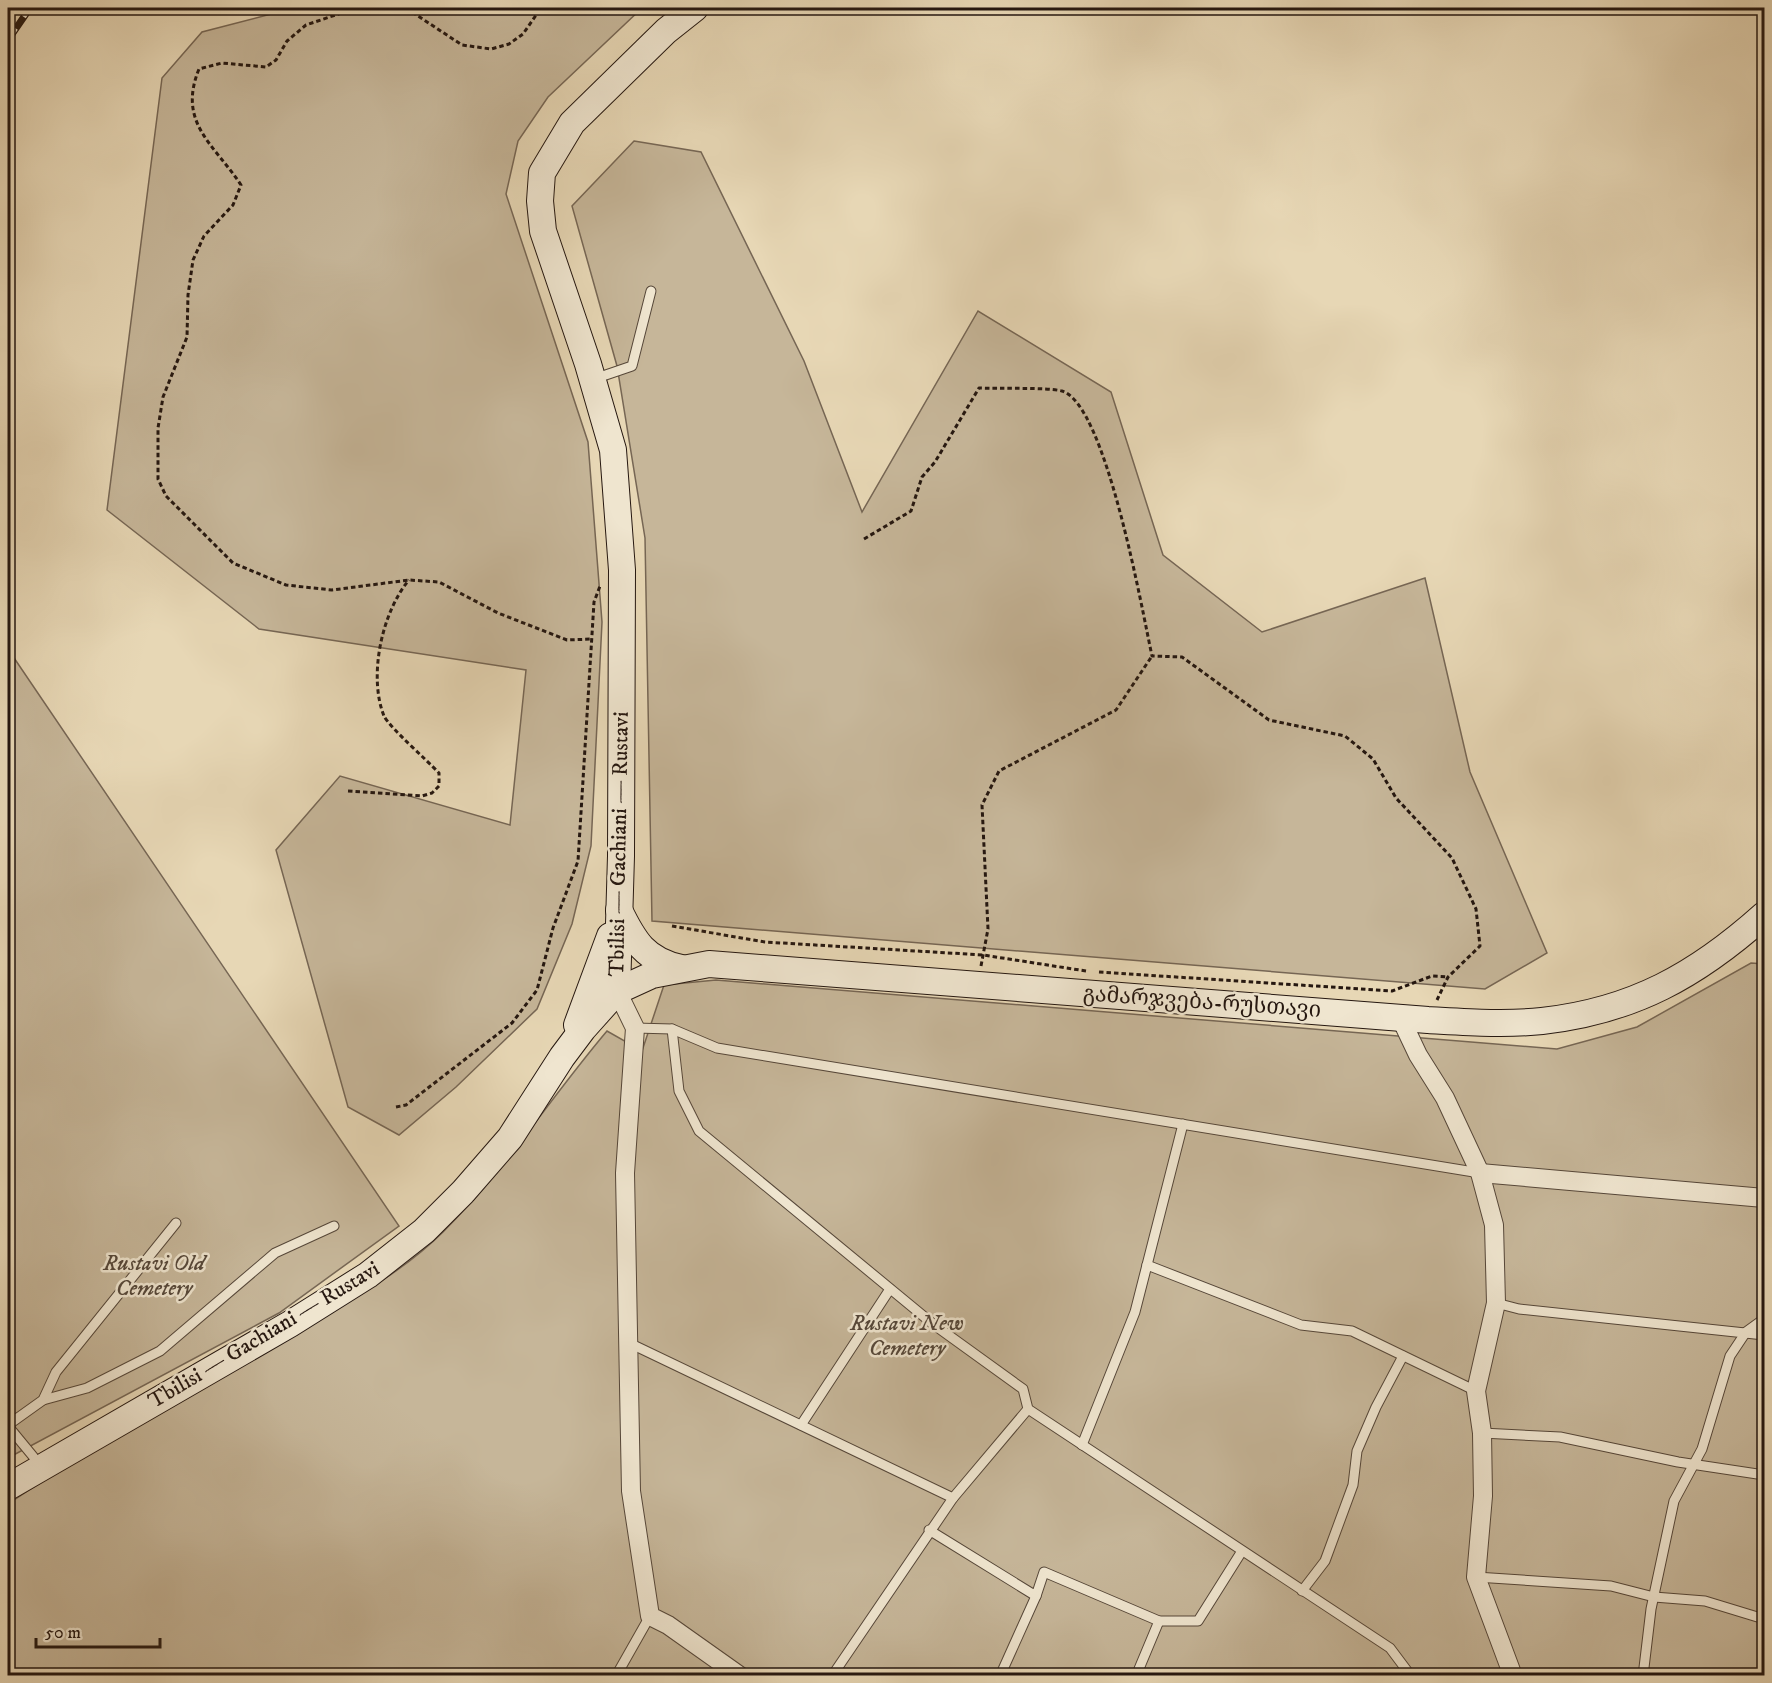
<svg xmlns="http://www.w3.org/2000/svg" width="1772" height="1683" font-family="'IM FELL DW Pica','Noto Serif Georgian',serif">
<rect width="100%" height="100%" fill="#e7d7b5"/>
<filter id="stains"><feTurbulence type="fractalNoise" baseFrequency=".00333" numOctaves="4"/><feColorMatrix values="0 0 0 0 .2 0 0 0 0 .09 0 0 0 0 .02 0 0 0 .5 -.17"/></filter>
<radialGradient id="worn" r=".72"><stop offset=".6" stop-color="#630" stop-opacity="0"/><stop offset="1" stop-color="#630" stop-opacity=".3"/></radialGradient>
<g fill="#c6b699" stroke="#766654" stroke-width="1.5">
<path d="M294 8H642L548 97 518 141 506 194 588 442 602 622 591 846 572 924 537 1009 456 1087 399 1135 348 1107 276 850 340 776 510 825 526 670 259 629 107 510 162 78 202 32Z"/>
<path d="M634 141 701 152 804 361 862 512 978 311 1111 392 1163 555 1262 632 1425 578 1470 772 1547 953 1485 989 652 921 645 538 617 366 572 206Z"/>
<path d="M8 649 399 1226 279 1313 8 1458Z"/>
<path d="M1751 963 1764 964V1675L8 1676V1504C104 1439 209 1386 309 1325 355 1297 404 1271 443 1232 505 1170 551 1097 607 1031L642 1051 664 985 716 980 1557 1049 1637 1027Z"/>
</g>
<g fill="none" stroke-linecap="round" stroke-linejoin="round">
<defs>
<g id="service">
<path d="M594 379 632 366 651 291"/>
<path d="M635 1028 672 1029 717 1048 1480 1173"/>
<path d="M672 1029 679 1091 699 1131 933 1324 1023 1389 1028 1409 1390 1648 1411 1676"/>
<path d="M1147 1265 1301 1325 1352 1331 1476 1391"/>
<path d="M1496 1303 1519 1309 1764 1335"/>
<path d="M627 1342 953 1498"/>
<path d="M43 1400 87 1388 160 1351 275 1253 334 1226"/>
<path d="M8 1425 43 1400 56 1372 176 1223"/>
<path d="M801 1425 890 1289"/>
<path d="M8 1426 41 1466"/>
<path d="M1482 1433 1560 1437 1678 1462 1764 1475"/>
<path d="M1082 1445 1135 1312 1183 1124"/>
<path d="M929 1530 1036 1596 1044 1572 1159 1621H1198L1242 1551"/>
<path d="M1476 1577 1611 1586 1654 1597 1705 1601 1764 1619"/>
<path d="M1302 1591 1325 1561 1353 1485 1357 1451 1376 1407 1403 1356"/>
<path d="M616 1676 650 1616"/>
<path d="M832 1676 953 1498 1028 1409"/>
<path d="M1000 1676 1036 1596"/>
<path d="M1136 1676 1159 1621"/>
<path d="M1643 1676 1651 1609 1674 1501 1702 1449 1730 1356 1746 1332 1764 1319"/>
</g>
<g id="minor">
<path d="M617 991 635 1028 625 1173 631 1491 650 1616 668 1625 740 1676"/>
<path d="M1400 1017 1418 1055 1445 1098 1480 1173 1494 1225 1496 1303 1476 1391 1482 1433 1483 1496 1476 1577 1513 1676"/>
<path d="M1480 1173 1764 1198"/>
</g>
<g id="secondary">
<path d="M619 910C634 941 645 960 681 968"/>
<path d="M617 991 621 856 622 570 613 450 588 364 543 231 540 201 542 173 572 123 666 31 695 8"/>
<path d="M577 1025 610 936"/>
<path d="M8 1487 290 1324 368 1275 424 1231 463 1192 510 1138 562 1057 583 1029 617 991 652 975 709 964 1428 1020C1465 1022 1504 1025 1542 1021 1633 1011 1697 975 1764 915"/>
</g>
</defs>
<use href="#service" stroke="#564739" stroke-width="11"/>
<use href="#minor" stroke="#564739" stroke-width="20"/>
<use href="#secondary" stroke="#251710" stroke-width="28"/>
<g stroke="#251710" stroke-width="3" stroke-dasharray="4.5 3" stroke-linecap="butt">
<path d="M356 8 306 25 287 41 276 60 266 67 222 63 199 69C177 123 214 144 241 185L233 205 204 236 193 260 188 295 187 337 163 397 158 428V479L166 496 233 563 286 585 332 590 409 580 439 582 498 613 567 640 592 639"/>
<path d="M406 8 462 45 491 49 509 44 523 34 541 8"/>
<path d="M864 539 911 511 922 477 935 462 979 388C999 389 1045 387 1062 391 1106 404 1142 610 1152 656L1182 657 1269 720 1345 736 1373 759 1396 798 1452 858 1476 909 1480 946 1448 977 1437 1000"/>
<path d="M348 791 422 796 432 793 439 786V773C427 760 390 728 384 716 368 676 382 612 409 580"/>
<path d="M672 926 765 942 983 955 1086 971"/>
<path d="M981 966 988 929 982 805 999 771 1116 710 1152 656"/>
<path d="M1099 972 1392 991 1432 976 1448 977"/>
<path d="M396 1107 406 1105 512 1023 537 990 553 928 578 861 594 602 600 586"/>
</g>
<use href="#service" stroke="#efe5cf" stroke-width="9"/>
<use href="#minor" stroke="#efe5cf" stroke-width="18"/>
<use href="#secondary" stroke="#efe5cf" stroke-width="26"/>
<defs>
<g id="rail">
<path d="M8 16 13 8"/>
<path d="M8 40 30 8"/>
</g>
</defs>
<use href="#rail" stroke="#251710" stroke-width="7"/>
<use href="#rail" stroke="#efe5cf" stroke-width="4.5" stroke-dasharray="14" stroke-linecap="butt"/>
</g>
<g text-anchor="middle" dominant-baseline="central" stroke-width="5" stroke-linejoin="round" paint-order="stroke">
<g font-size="22" fill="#251710" stroke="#efe5cf">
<text transform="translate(619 844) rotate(-89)">Tbilisi — Gachiani — Rustavi</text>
<text transform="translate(1202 1002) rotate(4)">გამარჯვება-რუსთავი</text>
<text transform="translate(264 1335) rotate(-31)">Tbilisi — Gachiani — Rustavi</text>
</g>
<g font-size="22" font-style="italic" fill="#554739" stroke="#efe5cf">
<text x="154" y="1263">Rustavi Old<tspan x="154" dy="25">Cemetery</tspan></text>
<text x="907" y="1323">Rustavi New<tspan x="907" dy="25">Cemetery</tspan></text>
</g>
</g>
<rect width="1772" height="1683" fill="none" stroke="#e7d7b5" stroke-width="30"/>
<rect x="9" y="9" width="1754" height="1665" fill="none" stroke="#251710" stroke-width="3"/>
<rect x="15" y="15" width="1742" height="1653" fill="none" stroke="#251710" stroke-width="1.5"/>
<path d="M36 1638v9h124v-9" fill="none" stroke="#251710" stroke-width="3"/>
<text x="45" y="1638" font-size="18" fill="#251710" stroke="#efe5cf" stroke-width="4.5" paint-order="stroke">50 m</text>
<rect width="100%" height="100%" filter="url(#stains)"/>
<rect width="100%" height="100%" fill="url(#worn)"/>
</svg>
